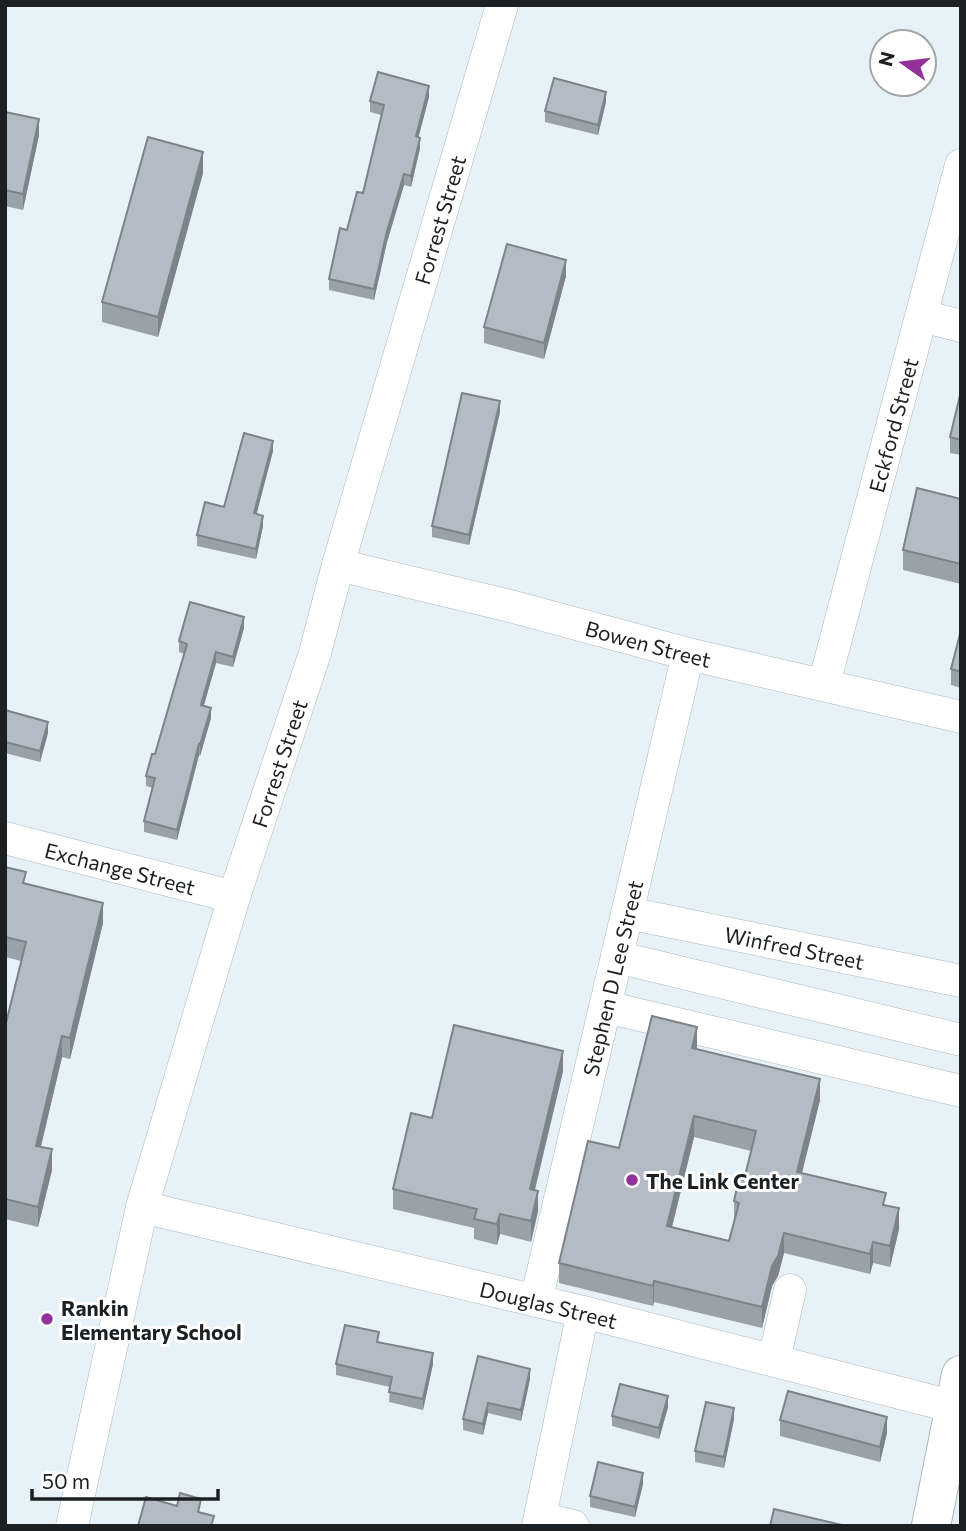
<svg xmlns="http://www.w3.org/2000/svg" width="966" height="1531" font-family="Commissioner,sans-serif">
<rect width="100%" height="100%" fill="#e6f2f7"/>
<g fill="none" stroke-linecap="round" stroke-linejoin="round">
<defs>
<g id="minor">
<path d="M922 316 961 326"/>
<path id="s1" d="M338 565 510 606 688 654 961 717"/>
<path id="s2" d="M824 684 961 165"/>
<path id="s3" d="M5 838 234 897"/>
<path id="s4" d="M628 913 961 981"/>
<path d="M617 957 961 1040"/>
<path d="M606 1007 961 1091"/>
<path id="s5" d="M142 1207 583 1312 955 1407"/>
<path id="s6" d="M536 1301 688 654"/>
<path d="M774 1360 790 1290"/>
<path d="M540 1518 573 1526"/>
<path id="s7" d="M72 1526 142 1207 234 897 315 653 338 565 502 5"/>
<path d="M538 1526 583 1312"/>
</g>
<path id="major" d="M931 1526 961 1375"/>
</defs>
<use href="#minor" stroke="#adb8be" stroke-width="33"/>
<use href="#major" stroke="#adb8be" stroke-width="40"/>
<use href="#minor" stroke="#fff" stroke-width="32"/>
<use href="#major" stroke="#fff" stroke-width="38"/>
</g>
<g fill="#9aa2a9" fill-rule="evenodd">
<path d="M429 97 418 137 420 148 411 187 404 185 387 242 374 300 329 290V279L347 230 363 193 381 115 370 112V101Z"/>
<path d="M606 102 598 135 545 122V111Z"/>
<path d="M5 112 39 135 23 210 5 206Z"/>
<path d="M203 173 158 337 102 322V302Z"/>
<path d="M566 276 544 359 484 343V327Z"/>
<path d="M961 391V455L950 453V437Z"/>
<path d="M500 412 469 545 432 537V526Z"/>
<path d="M273 451 256 514 263 526 256 559 197 546V535L224 507Z"/>
<path d="M961 499V584L903 570V550Z"/>
<path d="M244 628 233 667 216 663 204 705 211 718 200 756 199 755 177 840 144 832V821L153 788 146 786V776L155 754 185 654 179 652V641Z"/>
<path d="M961 630V688L951 685V669Z"/>
<path d="M5 710 48 733 40 762 5 753Z"/>
<path d="M5 867 26 884 103 923 70 1059 62 1057 41 1147 52 1170 38 1227 5 1219V1027L21 961 5 957Z"/>
<path d="M697 1047V1050L820 1100 802 1173 886 1205 899 1229 890 1267 873 1263 870 1274 784 1253 778 1276 772 1286 762 1328 654 1302 653 1306 559 1283V1263L619 1148ZM694 1137 751 1151 744 1180 734 1201V1222L729 1241 672 1227Z"/>
<path d="M563 1071 535 1190 538 1211 531 1242 500 1234 497 1245 474 1239V1228L393 1209V1189L432 1118Z"/>
<path d="M379 1342 433 1364 423 1410 389 1402 390 1387 336 1375V1364Z"/>
<path d="M478 1356 530 1379 521 1421 488 1413 483 1435 463 1430V1419Z"/>
<path d="M668 1407 659 1439 612 1426V1416Z"/>
<path d="M734 1419 724 1468 695 1462V1451Z"/>
<path d="M780 1420 887 1433 880 1462 780 1436Z"/>
<path d="M643 1484 635 1517 590 1507V1496Z"/>
</g>
<g fill="#7d8489">
<path d="M429 86V97L416 147V136Z"/>
<path d="M606 92V102L598 135V125Z"/>
<path d="M39 119V135L23 210V194Z"/>
<path d="M420 138V148L411 187V176Z"/>
<path d="M203 152V173L158 337V317Z"/>
<path d="M404 174V185L387 242 374 300V289L387 231Z"/>
<path d="M566 260V276L544 359V343Z"/>
<path d="M500 401V412L469 545V535Z"/>
<path d="M273 441V451L254 524V513Z"/>
<path d="M263 516V526L256 559V549Z"/>
<path d="M244 617V628L233 667V657Z"/>
<path d="M216 652V663L201 715V705Z"/>
<path d="M211 708V718L200 756V745Z"/>
<path d="M48 722V733L40 762V751Z"/>
<path d="M199 744V755L177 840V830Z"/>
<path d="M103 903V923L70 1059V1038Z"/>
<path d="M697 1027V1047L692 1069V1048Z"/>
<path d="M62 1036V1057L36 1166V1146Z"/>
<path d="M563 1051V1071L530 1209V1189Z"/>
<path d="M820 1079V1100L797 1192V1172Z"/>
<path d="M694 1116V1137L667 1247V1226Z"/>
<path d="M52 1149V1170L38 1227V1207Z"/>
<path d="M538 1191V1211L531 1242V1221Z"/>
<path d="M899 1208V1229L890 1267V1246Z"/>
<path d="M500 1214V1234L497 1245V1224Z"/>
<path d="M784 1233V1253L778 1276 772 1286 762 1328V1307L772 1266Z"/>
<path d="M873 1242V1263L870 1274V1254Z"/>
<path d="M654 1281V1302L653 1306V1286Z"/>
<path d="M433 1353V1364L423 1410V1399Z"/>
<path d="M530 1369V1379L521 1421V1410Z"/>
<path d="M668 1396V1407L659 1439V1428Z"/>
<path d="M488 1403V1413L483 1435V1424Z"/>
<path d="M734 1408V1419L724 1468V1457Z"/>
<path d="M887 1417V1433L880 1462V1447Z"/>
<path d="M643 1473V1484L635 1517V1507Z"/>
</g>
<g fill="#b3bcc4" stroke="#7d8489" stroke-width="2" fill-rule="evenodd">
<path d="M378 72 429 86 416 136 420 138 411 176 404 174 387 231 374 289 329 279 340 228 347 230 357 192 363 193 384 105 370 101Z"/>
<path d="M554 78 606 92 598 125 545 111Z"/>
<path d="M5 112 39 119 23 194 5 190Z"/>
<path d="M148 137 203 152 158 317 102 302Z"/>
<path d="M507 244 566 260 544 343 484 327Z"/>
<path d="M961 391V440L950 437Z"/>
<path d="M462 393 500 401 469 535 432 526Z"/>
<path d="M244 433 273 441 254 513 263 516 256 549 197 535 205 502 224 507Z"/>
<path d="M917 488 961 499V564L903 550Z"/>
<path d="M190 602 244 617 233 657 216 652 201 705 211 708 200 745 199 744 177 830 144 821 155 778 146 776 152 754H155L187 644 179 641Z"/>
<path d="M961 630V672L951 669Z"/>
<path d="M5 710 48 722 40 751 5 742Z"/>
<path d="M5 867 26 872 23 883 103 903 70 1038 62 1036 36 1146 52 1149 38 1207 5 1199V1027L26 942 5 937Z"/>
<path d="M652 1016 697 1027 692 1048 820 1079 797 1172 886 1193 883 1205 899 1208 890 1246 873 1242 870 1254 784 1233 778 1256 772 1266 762 1307 654 1281 653 1286 559 1263 588 1141 619 1148ZM694 1116 756 1131 744 1180 739 1179 734 1201 739 1203 729 1241 667 1226Z"/>
<path d="M454 1025 563 1051 530 1189 538 1191 531 1221 500 1214 497 1224 474 1219 477 1209 393 1189 411 1113 432 1118Z"/>
<path d="M345 1325 379 1332 377 1342 433 1353 423 1399 389 1392 392 1377 336 1364Z"/>
<path d="M478 1356 530 1369 521 1410 488 1403 483 1424 463 1419Z"/>
<path d="M620 1384 668 1396 659 1428 612 1416Z"/>
<path d="M788 1391 887 1417 880 1447 780 1420Z"/>
<path d="M706 1402 734 1408 724 1457 695 1451Z"/>
<path d="M598 1462 643 1473 635 1507 590 1496Z"/>
<path d="M180 1493 201 1499 198 1512 214 1516 211 1526H138L146 1497 177 1506Z"/>
<path d="M774 1509 846 1526H770Z"/>
</g>
<g fill="#923198" stroke="#fff" stroke-width="2.5">
<circle cx="632" cy="1180" r="7"/>
<circle cx="47" cy="1319" r="7"/>
</g>
<g text-anchor="middle" dominant-baseline="central" stroke-width="6" stroke-linejoin="round" paint-order="stroke">
<g font-size="21" fill="#1c2022" stroke="#fff">
<text stroke="none"><textPath href="#s7" startOffset="1358">Forrest Street</textPath></text>
<text stroke="none"><textPath href="#s2" startOffset="268">Eckford Street</textPath></text>
<text stroke="none"><textPath href="#s1" startOffset="320">Bowen Street</textPath></text>
<text stroke="none"><textPath href="#s7" startOffset="791">Forrest Street</textPath></text>
<text stroke="none"><textPath href="#s3" startOffset="119">Exchange Street</textPath></text>
<text stroke="none"><textPath href="#s4" startOffset="170">Winfred Street</textPath></text>
<text stroke="none"><textPath href="#s6" startOffset="332">Stephen D Lee Street</textPath></text>
<text stroke="none"><textPath href="#s5" startOffset="418">Douglas Street</textPath></text>
</g>
<g font-size="21" font-weight="bold" fill="#1c2022" stroke="#fff" text-anchor="start">
<text x="646" y="1180">The Link Center</text>
<text x="61" y="1307">Rankin<tspan x="61" dy="24">Elementary School</tspan></text>
</g>
</g>
<rect width="966" height="1531" fill="none" stroke="#1c2022" stroke-width="14"/>
<g transform="translate(903 63) rotate(284)"><circle r="33" fill="#ffffff" stroke="#a4a6a7" stroke-width="2"/>
<path d="M0-5L12 26L0 18L-12 26Z" fill="#923198"/>
<text y="-10" font-size="19" font-weight="bold" text-anchor="middle" fill="#1c2022">N</text>
</g>
<path d="M32 1489v10h186v-10" fill="none" stroke="#1c2022" stroke-width="3.5"/>
<text x="42" y="1489" font-size="21" fill="#1c2022" stroke="#ffffff" stroke-width="5" paint-order="stroke">50 m</text>
</svg>
